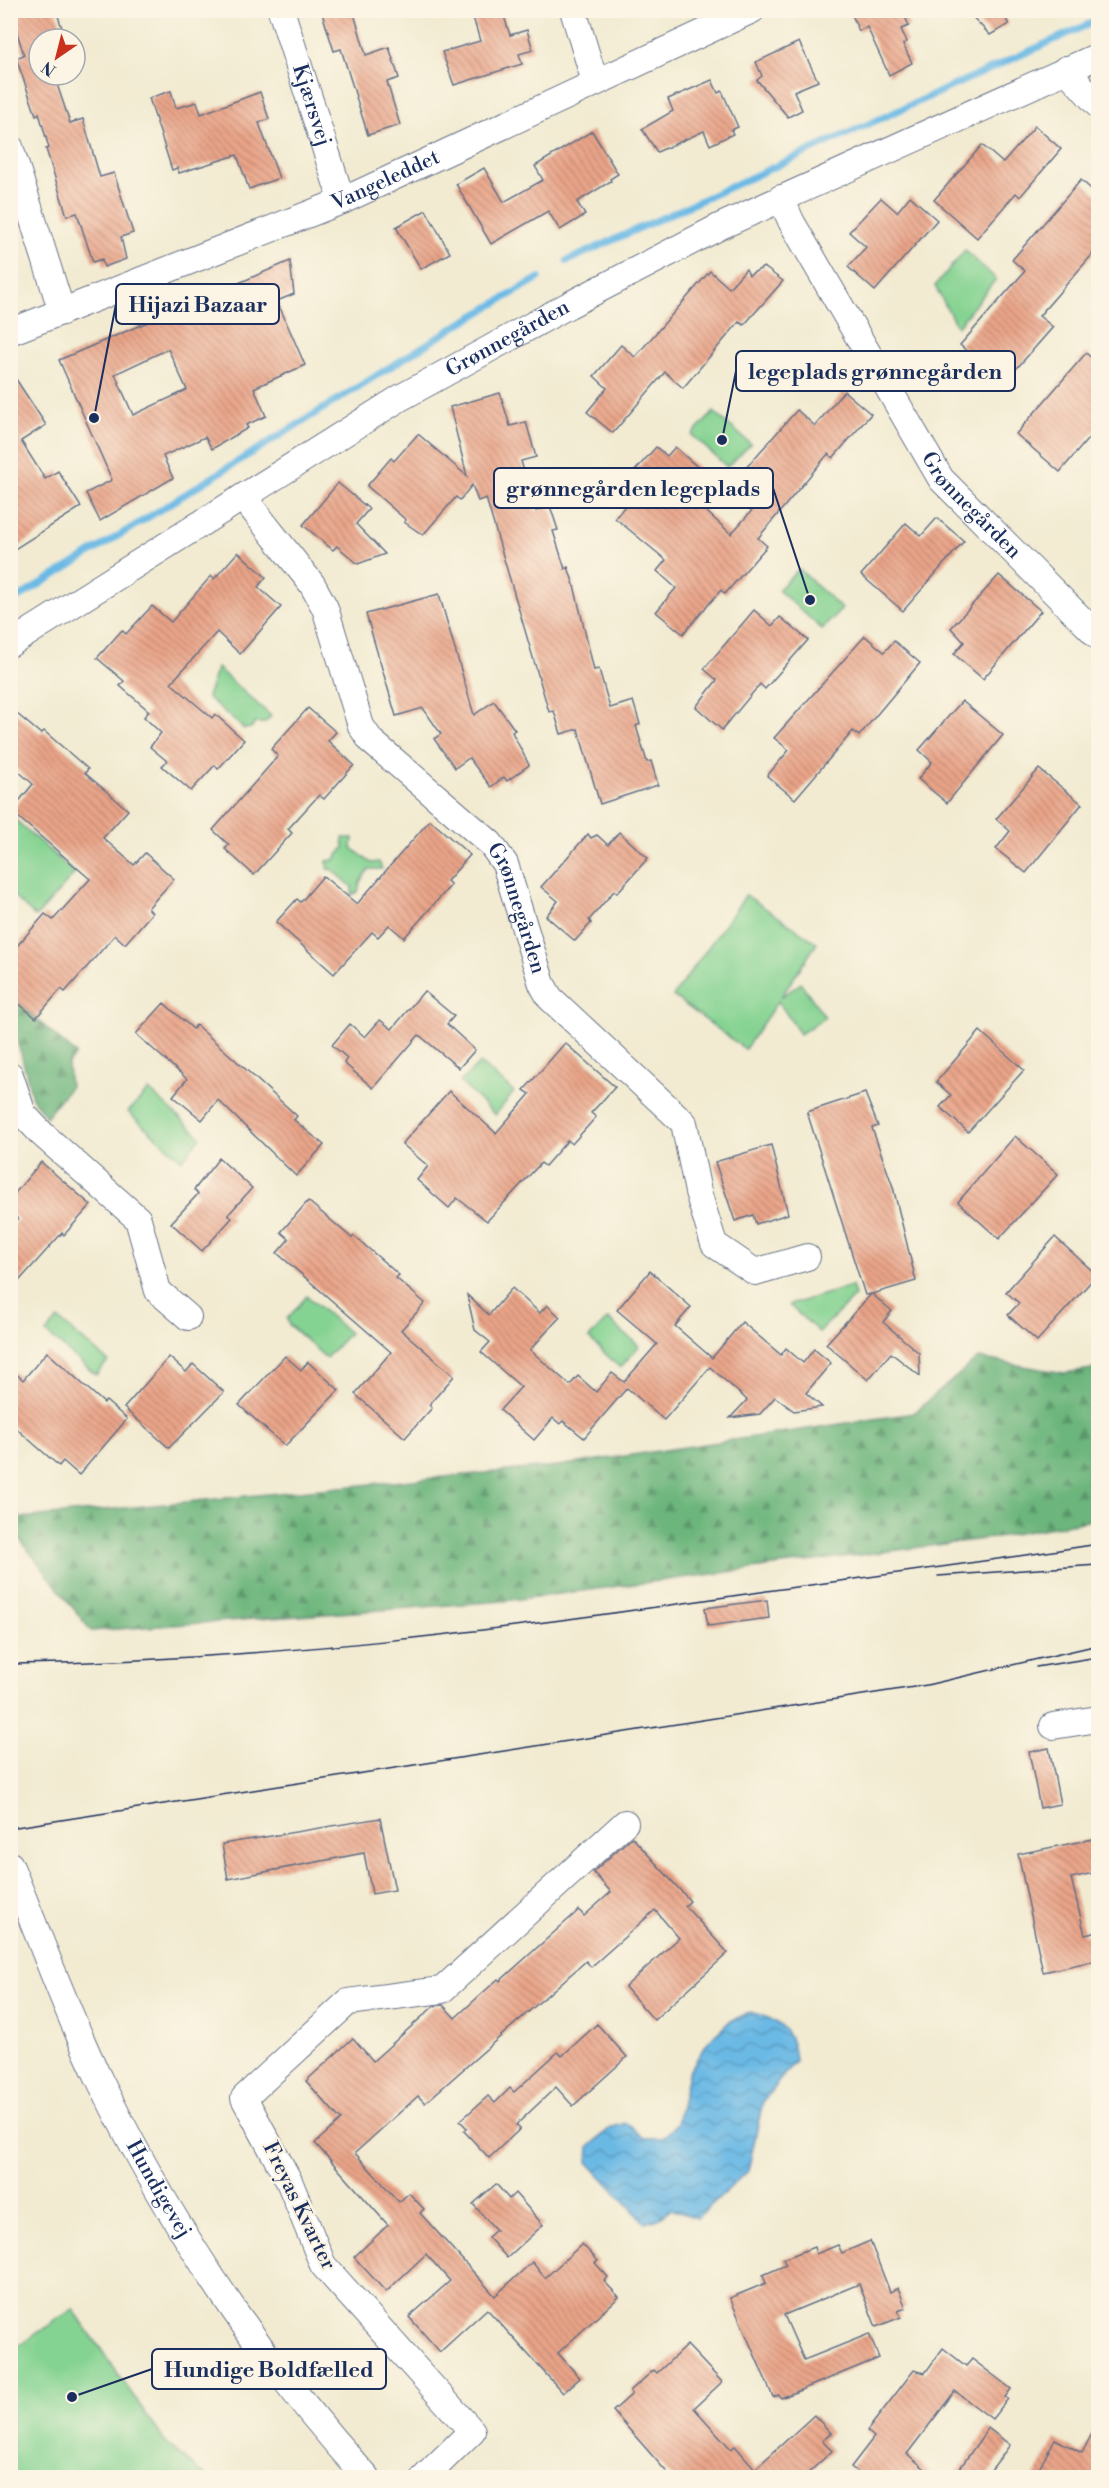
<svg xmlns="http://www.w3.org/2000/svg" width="1109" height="2488" font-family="'Libre Bodoni',serif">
<defs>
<pattern id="forest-firs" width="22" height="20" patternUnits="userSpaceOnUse" patternTransform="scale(1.5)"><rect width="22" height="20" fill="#6cb57c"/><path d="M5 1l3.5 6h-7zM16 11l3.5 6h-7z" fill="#589469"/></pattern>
<pattern id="water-waves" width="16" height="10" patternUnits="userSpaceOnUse" patternTransform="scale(1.5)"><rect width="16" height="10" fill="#6ab9e5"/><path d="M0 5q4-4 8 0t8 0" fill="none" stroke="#5697bd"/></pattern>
<pattern id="building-back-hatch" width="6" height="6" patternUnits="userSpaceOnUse" patternTransform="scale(1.5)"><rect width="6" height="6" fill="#eaa488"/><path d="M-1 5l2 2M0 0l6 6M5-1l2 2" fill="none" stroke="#bd8672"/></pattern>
</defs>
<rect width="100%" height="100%" fill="#fcf5e5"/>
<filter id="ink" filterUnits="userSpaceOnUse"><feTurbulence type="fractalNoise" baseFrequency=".0167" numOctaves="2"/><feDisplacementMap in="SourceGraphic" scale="12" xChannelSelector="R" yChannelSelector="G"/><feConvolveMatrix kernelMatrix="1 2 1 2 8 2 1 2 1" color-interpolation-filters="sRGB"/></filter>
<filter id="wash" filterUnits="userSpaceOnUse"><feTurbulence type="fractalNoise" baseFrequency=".008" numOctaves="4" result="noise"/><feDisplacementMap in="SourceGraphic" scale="24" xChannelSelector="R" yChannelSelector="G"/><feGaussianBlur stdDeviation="1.35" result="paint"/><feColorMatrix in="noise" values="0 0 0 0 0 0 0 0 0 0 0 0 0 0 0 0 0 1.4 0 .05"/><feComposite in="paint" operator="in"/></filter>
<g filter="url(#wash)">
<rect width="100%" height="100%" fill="#f2ebd2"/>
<g fill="#85d392" stroke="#508178" stroke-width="1.5">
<path d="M965 250 996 279 957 327 935 286Z"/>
<path d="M714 412 751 444 727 467 692 435Z"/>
<path d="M799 569 842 609 822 629 778 590Z"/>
<path d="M217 668 271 716 265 723H255L251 728 244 729 207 697Z"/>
<path d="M11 816 75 873 36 917 11 894Z"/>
<path d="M343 838H353L352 848 371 863 379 862 382 869H369L360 882 358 892 352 895V887L333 870 328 869 327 861 334 860 344 848Z"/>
<path d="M746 895 817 943 781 997 801 983 825 1017 800 1034 778 1001 745 1049 673 996Z"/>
<path d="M480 1063 514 1092 495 1115 460 1082Z"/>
<path d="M149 1090 201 1137 182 1160 128 1112Z"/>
<path d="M852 1286 855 1296 819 1332 789 1305Z"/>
<path d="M307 1296 349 1333 326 1358 289 1325 287 1319Z"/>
<path d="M58 1319 108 1361 96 1375 46 1333Z"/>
<path d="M608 1319 639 1346 620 1368 589 1338Z"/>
<path d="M73 2309 166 2443 207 2477H11V2351Z"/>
</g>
<g fill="url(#forest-firs)" stroke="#44726d" stroke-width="1.5">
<path d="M10 996 76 1054 68 1064 70 1087 46 1117 32 1098 21 1053 11 1028Z"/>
<path d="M978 1358 1064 1373 1098 1368V1519L991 1538 504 1601 91 1631 11 1528V1519L558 1466 914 1413Z"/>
</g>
<path fill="url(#water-waves)" stroke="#4274a2" stroke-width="1.5" d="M750 2012C779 2019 793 2030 795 2061L763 2101 748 2171 697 2218 671 2209 656 2220 645 2223 588 2162 589 2147 610 2128 626 2123 644 2138H663L677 2124 688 2073 707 2043 729 2022Z"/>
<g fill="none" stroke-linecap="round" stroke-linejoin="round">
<g stroke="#6ab9e5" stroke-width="7">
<path d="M567 261 1098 20"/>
<path d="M10 603 453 328 539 278"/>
</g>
</g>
<g id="blocks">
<g fill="url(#building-back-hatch)" fill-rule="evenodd">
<path d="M10 10H56L63 31 39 39V75H54L70 123 83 119 100 177 114 173 133 233 121 237 126 259 104 267 102 259 93 262 77 213 67 216 46 149 49 148 39 113 36 115 16 58 24 55Z"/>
<path d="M321 10H353L366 55 389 47 399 78 387 82 400 125 368 135 341 49 334 51Z"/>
<path d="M493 10H502L510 35 527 30 533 50 519 54 522 64 454 85 442 52 480 41 473 17Z"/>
<path d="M850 10H906L903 12 909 26 901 29 907 42 903 44 912 63 889 75 867 27 859 31Z"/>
<path d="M966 10H1000L1009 24 990 35Z"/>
<path d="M799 42 818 81 794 91 802 110 788 117 757 80 762 76 756 62Z"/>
<path d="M712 80 718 93 722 91 738 127 731 130 733 134 710 145 704 131 657 152 642 129 673 111 668 99Z"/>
<path d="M171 91 176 108 197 102 201 114 260 92 269 119 259 123 279 178 249 189 237 155 179 173 177 168 172 170 149 98Z"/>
<path d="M1035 126 1061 149 1020 197 1016 193 977 238 934 200 982 145 1003 163Z"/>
<path d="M592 131 618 174 610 179 611 181 577 202 585 215 560 230 548 211 491 244 456 184 484 168 504 202 543 180 535 166Z"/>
<path d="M1081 180 1098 195V248L1039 316 1053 327 1003 384 960 345 1025 271 1012 260Z"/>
<path d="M910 196 937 220 875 291 848 267 866 247 849 232 881 198 897 212Z"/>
<path d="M426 210 450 253 421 269 396 227Z"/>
<path d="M290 261 294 294 277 301 305 365 254 388 266 416 246 425 248 428 212 449 205 437 163 456 173 478 100 521 86 493 112 480 59 360ZM168 349 187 390 133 415 115 374Z"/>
<path d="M764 267 783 281 744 325 739 322 683 388 665 372 613 433 587 412 607 388 594 376 621 345 635 357 710 271 729 288 746 269 749 275Z"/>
<path d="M1086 353 1098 364V427L1060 472 1016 434Z"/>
<path d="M10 370 46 425 21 441 45 479 58 471 81 507 10 552Z"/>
<path d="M844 391 871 414 833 458 828 454 758 538 767 546 725 594 721 590 683 634 656 612 676 588 657 571 666 560 615 518 636 493 625 482 656 447 667 456 675 447 702 471 685 492 731 534 755 507 744 498 750 491 736 479 797 410 815 426Z"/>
<path d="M500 393 510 426 526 422 536 457 521 461 536 511 550 506 558 530 553 531 565 569 568 567 574 585 594 670 599 669 610 708 633 701 640 724 636 726 647 762 651 761 658 785 600 804 578 729 561 734 554 711 549 712 486 498 478 501 472 485 460 500 456 497 423 535 404 522 406 520 367 486 391 458 394 461 418 434 467 476 450 407Z"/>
<path d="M338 483 369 509 356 524 385 554 358 564 337 546 333 550 303 525Z"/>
<path d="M937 518 964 541 903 611 861 575 906 523 921 536Z"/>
<path d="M238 552 266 577 258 587 281 607 240 654 217 632 171 683 212 718 215 714 244 740 218 769 215 765 191 791 162 766 167 761 150 747 161 733 144 717 149 711 120 686 124 681 97 658 122 630 126 634 152 606 171 622 211 576 214 579Z"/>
<path d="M999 575 1041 611 983 679 954 654 964 642 951 628Z"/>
<path d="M439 594 474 715 494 701 515 730 512 732 529 765 507 781 504 777 491 787 469 758 455 768 434 739 441 734 423 708 396 716 366 614Z"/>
<path d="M754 610 772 626 780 617 808 640 765 689 760 684 722 730 696 707 717 680 704 669Z"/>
<path d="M865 636 884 652 894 641 920 663 859 736 853 731 795 799 767 776 789 750 774 738Z"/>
<path d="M962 701 1003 735 947 803 918 779 932 762 919 750Z"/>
<path d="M10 708 41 734 44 731 88 769 85 773 128 810 103 838 134 865 145 853 174 879 148 908 152 913 125 944 115 935 65 992 61 989 36 1018 10 996V954L45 914 53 920 90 879 11 811 33 784 10 764Z"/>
<path d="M308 708 336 732 328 741 354 765 324 799 319 795 288 829 292 833 254 875 225 849 229 845 213 830 278 756 271 749Z"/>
<path d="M1039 769 1082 804 1026 873 996 849 1010 831 996 819Z"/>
<path d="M430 820 470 855 447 881 451 885 404 938 389 925 378 937 372 932 334 974 276 922 297 899 301 902 323 876 357 904Z"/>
<path d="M619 832 648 858 617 893 614 891 589 920 591 923 575 941 546 916 558 901 541 887 588 834 591 838 597 835 608 845Z"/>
<path d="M424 991 454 1016 447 1024 475 1050 459 1068 419 1035 373 1088 344 1063 347 1058 332 1045 350 1024 365 1037 380 1020 392 1029Z"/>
<path d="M164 1003 193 1029 196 1025 241 1065 297 1116 294 1120 324 1145 296 1176 218 1100 202 1120 173 1096 187 1079 136 1034Z"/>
<path d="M980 1031 1024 1070 968 1132 940 1107 951 1095 936 1082Z"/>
<path d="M565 1043 615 1087 591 1113 596 1117 572 1144 568 1140 545 1166 541 1163 487 1221 457 1198 449 1208 417 1180 428 1166 402 1144 449 1091 496 1133 530 1094 524 1090Z"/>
<path d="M865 1093 878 1126 872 1128 893 1187 916 1281 872 1294 892 1311 883 1322 919 1353 920 1376 891 1353 868 1380 826 1344 871 1294 865 1295 807 1112Z"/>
<path d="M1015 1136 1058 1174 999 1239 958 1202Z"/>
<path d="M771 1145 788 1214 756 1224 753 1215 735 1221 715 1162Z"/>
<path d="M219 1158 252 1188 228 1215 232 1218 202 1251 171 1223 198 1194 194 1190Z"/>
<path d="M41 1162 91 1205 64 1235 62 1233 10 1291V1228L18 1219 10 1212V1199Z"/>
<path d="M308 1201 352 1238 354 1236 399 1275 396 1278 425 1303 401 1330 454 1376 429 1405 432 1408 405 1438 355 1394 391 1352 277 1253 289 1239 281 1232Z"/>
<path d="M1055 1237 1097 1275 1037 1341 1008 1315 1019 1303 1006 1292Z"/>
<path d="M650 1271 691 1307 675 1326 712 1358 742 1322 781 1355 786 1348 803 1363 814 1349 831 1363 806 1393 822 1407 794 1411 775 1397 760 1414 730 1418 747 1400 710 1367 664 1420 627 1388 584 1438 563 1421 560 1424 553 1418 534 1440 500 1410 521 1387 481 1352 490 1342 475 1330 467 1295 489 1315 512 1288 540 1313 547 1305 560 1317 530 1350 570 1385 578 1376 596 1392 612 1373 624 1382 657 1344 617 1310Z"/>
<path d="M47 1352 104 1403 106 1401 127 1419 79 1475 63 1461 59 1466 10 1423V1368L23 1380Z"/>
<path d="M285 1356 301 1370 308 1362 339 1390 285 1446 239 1405Z"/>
<path d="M169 1357 186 1372 193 1364 224 1392 169 1448 124 1408Z"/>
<path d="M767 1600 769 1618 708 1626 705 1608Z"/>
<path d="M1049 1748 1060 1804 1040 1808 1029 1752Z"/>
<path d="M380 1818 395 1890 372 1894 364 1853 228 1879 222 1844Z"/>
<path d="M632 1837 690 1901 685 1906 728 1953 654 2020 625 1987 679 1938 655 1910 591 1967 586 1961 425 2103 418 2096 355 2153 399 2202 409 2193 424 2209 420 2213 495 2296 532 2262 545 2278 582 2244 598 2261 595 2263 608 2277 604 2281 619 2297 558 2353 580 2378 563 2393 487 2309 440 2352 409 2317 450 2281 426 2254 386 2292 354 2257 388 2225 315 2143 341 2120 306 2081 353 2038 373 2061 434 2006 443 2005 455 2018 498 1979 500 1981 579 1910 584 1916 611 1892 593 1872Z"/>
<path d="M1098 1838V1872L1071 1878 1085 1935 1098 1932V1960L1043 1972 1018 1854Z"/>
<path d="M597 2024 627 2057 573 2106 556 2087 516 2125 520 2129 489 2158 464 2131 467 2128 460 2121 488 2096 495 2103 510 2088 514 2092 558 2052 562 2056Z"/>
<path d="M496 2184 509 2199 515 2193 543 2225 507 2258 488 2237 496 2230 473 2204Z"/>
<path d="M870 2241 890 2292 898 2288 906 2308 898 2311 901 2317 876 2327 859 2284 784 2315 804 2360 869 2334 879 2358 781 2398 779 2395 773 2397 730 2298 766 2283 763 2275 786 2265 783 2259 814 2247 816 2254 838 2245 842 2253Z"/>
<path d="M687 2345 722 2382 694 2408 731 2449 735 2446 755 2469 814 2415 831 2433 822 2441 832 2451 803 2478H672L613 2411 632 2394 630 2391 654 2370 657 2373Z"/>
<path d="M943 2348 966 2366 972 2359 997 2378 1011 2389 1005 2397 1008 2399 992 2419 955 2391 907 2454 936 2478H864L851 2467 874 2437 867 2431 914 2370 925 2373Z"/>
<path d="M1098 2422V2478H1034L1055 2439 1082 2453Z"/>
<path d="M988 2428 1010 2445 985 2478H953Z"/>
</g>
</g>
</g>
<g filter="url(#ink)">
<use href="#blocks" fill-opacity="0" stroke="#667187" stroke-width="1.5"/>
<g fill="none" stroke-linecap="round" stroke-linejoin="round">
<defs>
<g id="minor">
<path id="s1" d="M281 10 342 201"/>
<path d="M573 10 595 82"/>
<path d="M1066 69 1098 105"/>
<path d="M10 147 62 312"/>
<path id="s2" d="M781 198 791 221 941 479 1098 636"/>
<path id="s3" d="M10 332 342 201 752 10"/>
<path id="s4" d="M243 497 312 584 325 608 361 726 371 741 490 843 505 864 542 984 550 998 684 1123 698 1192 714 1244 755 1272 807 1257"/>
<path id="s5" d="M10 644 400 398 569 305 721 226 1098 56"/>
<path d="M10 1075 23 1114 42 1134 138 1219 158 1291 188 1317"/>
<path d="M1053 1726 1098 1719"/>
<path id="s6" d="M10 1865C40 1938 67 2013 101 2083 171 2225 260 2360 367 2478"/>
<path d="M424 2478 472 2431 323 2265 289 2181 244 2098 348 2002 442 1990 625 1823"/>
</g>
</defs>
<use href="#minor" stroke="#667187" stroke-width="28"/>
<use href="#minor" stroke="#fff" stroke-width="26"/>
<g stroke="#1b2f5e" stroke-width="1.5">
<path d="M938 1576 1098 1565"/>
<path d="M10 1664C255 1661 497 1631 739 1595 859 1578 979 1563 1098 1544"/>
<path d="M1036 1667 1098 1657"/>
<path d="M10 1828 927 1685 1098 1645"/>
</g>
</g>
</g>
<g text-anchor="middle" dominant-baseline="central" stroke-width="5" stroke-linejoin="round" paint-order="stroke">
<g font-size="21" fill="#1b2f5e" stroke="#fcf5e5">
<text stroke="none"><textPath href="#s1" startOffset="100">Kjærsvej</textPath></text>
<text stroke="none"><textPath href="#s3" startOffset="405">Vangeleddet</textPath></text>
<text stroke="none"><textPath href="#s5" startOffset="584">Grønnegården</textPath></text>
<text stroke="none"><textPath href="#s2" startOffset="363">Grønnegården</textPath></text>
<text stroke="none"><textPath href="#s4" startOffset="508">Grønnegården</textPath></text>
<text stroke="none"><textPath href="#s6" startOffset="357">Hundigevej</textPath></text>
<text transform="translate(299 2206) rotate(64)">Freyas Kvarter</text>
</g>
</g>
<path fill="none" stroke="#1b2f5e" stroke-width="2" d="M94 418L116 304M722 440L736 371M810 600L773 488M72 2397L152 2369"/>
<g fill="#1b2f5e" stroke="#fcf5e5" stroke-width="2">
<circle cx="94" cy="418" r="6"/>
<circle cx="722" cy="440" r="6"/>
<circle cx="810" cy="600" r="6"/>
<circle cx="72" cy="2397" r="6"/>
</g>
<g fill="#fcf5e5" stroke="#1b2f5e" stroke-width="2">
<rect x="116" y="284" width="163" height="40" rx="6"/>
<rect x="736" y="351" width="279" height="40" rx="6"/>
<rect x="494" y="468" width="279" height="40" rx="6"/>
<rect x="152" y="2349" width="234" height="40" rx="6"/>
</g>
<g font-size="22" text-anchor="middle" font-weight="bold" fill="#1b2f5e">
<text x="198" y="312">Hijazi Bazaar</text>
<text x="875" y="379">legeplads grønnegården</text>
<text x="633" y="496">grønnegården legeplads</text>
<text x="269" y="2377">Hundige Boldfælled</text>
</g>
<rect width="1109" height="2488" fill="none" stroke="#fcf5e5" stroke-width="36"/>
<g transform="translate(57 57) rotate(215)"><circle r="28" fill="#fcf5e5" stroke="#a2a6af" stroke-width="1.5"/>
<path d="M0-4.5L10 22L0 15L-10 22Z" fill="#c8321e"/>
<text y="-9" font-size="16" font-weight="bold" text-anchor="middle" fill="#1b2f5e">N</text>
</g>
</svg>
